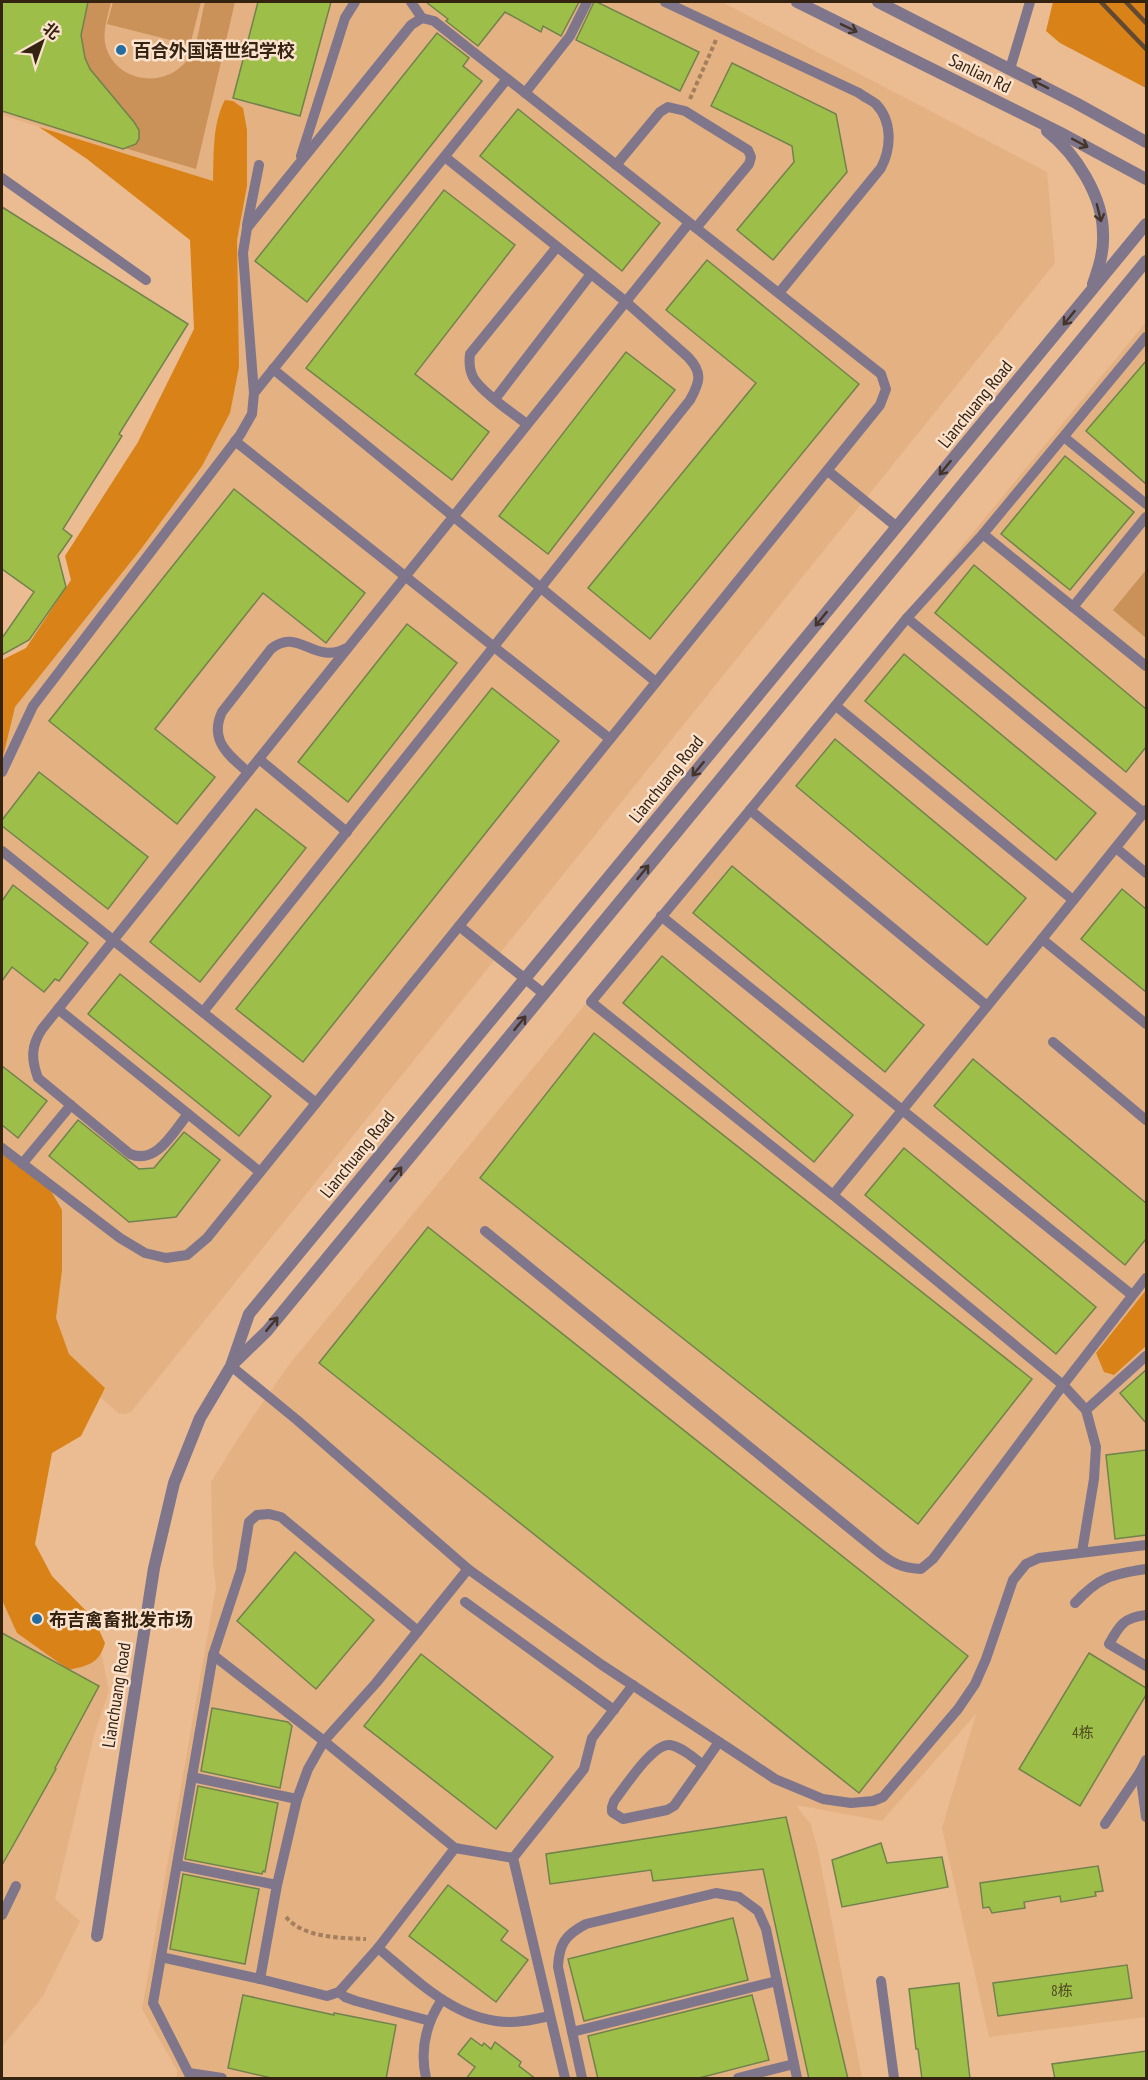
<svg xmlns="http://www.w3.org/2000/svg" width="1148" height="2080" font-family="'PT Sans Narrow','Noto Sans SC',sans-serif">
<rect width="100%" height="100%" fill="#ebbc92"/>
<g fill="#e4b182">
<path d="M2 2H722L1047 172 1055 263 131 1412 125 1414H119L68 1368 2 1158V740L15 707 220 415 213 182 2 115Z"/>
<path d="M1146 322V2017L989 2037 942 1828 976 1714 882 1821 796 1805 811 1825 818 1850 862 2078H177V2070L142 2009 216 1587 213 1561 211 1482 239 1437 288 1366Z"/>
<path d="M2 1183V1520L99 1641 109 1691 95 1732 55 1899 80 1921 43 1996 2 2047Z"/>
</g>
<g fill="#ca9159">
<path d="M69 2H111C108 15 103 29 105 43 113 82 165 91 188 59 199 44 200 20 205 2H235L196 169 36 122Z"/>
<path d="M113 2H201L190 45 107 24Z"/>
<path d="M1146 570V638L1113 610Z"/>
</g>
<g fill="#d98217">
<path d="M1053 2H1146V88L1060 43 1046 31Z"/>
<path d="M225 100 233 101 243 108 247 130V186L237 240 239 367 230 413 202 466 141 549 15 707 2 761V660L26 648 71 580 65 556 138 442 194 329 190 240 87 159 39 127 213 181C214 155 212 124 225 100Z"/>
<path d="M2 1142 40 1172 62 1210V1270L56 1318 69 1354 105 1388 81 1436 52 1453 35 1544 52 1576 94 1619 105 1643C99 1664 89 1665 69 1670L17 1633 2 1600Z"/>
<path d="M1146 1290V1346L1114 1375 1104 1372 1096 1353Z"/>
</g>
<g fill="#9dbf49" stroke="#71824d" stroke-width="1.5">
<path d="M2 2H88L81 35 85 58 90 69 134 122 139 130V139L136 144 123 149 2 111Z"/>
<path d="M258 2H331L300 116 233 98Z"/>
<path d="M426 2H579L561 36 543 26 541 32 505 12 478 46 446 21 448 19Z"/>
<path d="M594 2H597L699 52 680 91 576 40Z"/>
<path d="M437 33 469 58 463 66 482 81 307 302 255 261Z"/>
<path d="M732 63 836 114 847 172 773 260 737 230 794 162 792 146 711 106Z"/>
<path d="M518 109 660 223 622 271 480 156Z"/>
<path d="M444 190 515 245 415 374 489 432 452 480 306 368Z"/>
<path d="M2 207 188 324 119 434 122 436 63 529 72 536 58 556 66 587 29 640 2 655V638L34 592 2 569Z"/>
<path d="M707 260 859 384 650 639 588 588 756 383 666 310Z"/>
<path d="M626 352 675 390 548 554 499 516Z"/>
<path d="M1146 361V484L1086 431Z"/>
<path d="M1065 456 1134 512 1070 590 1001 534Z"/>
<path d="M234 489 365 593 326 643 263 593 155 729 215 777 177 824 49 721Z"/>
<path d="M974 565 1146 709V747L1126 772 935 613Z"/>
<path d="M407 624 457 663 348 802 298 762Z"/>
<path d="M904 654 1096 813 1056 860 865 701Z"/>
<path d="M492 688 559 741 303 1062 236 1009Z"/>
<path d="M835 739 1026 898 987 945 796 786Z"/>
<path d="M39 772 148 857 108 909 2 826V820Z"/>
<path d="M256 809 306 848 200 982 150 942Z"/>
<path d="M732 866 924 1025 885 1072 693 913Z"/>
<path d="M13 885 88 943 59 981 55 979 44 992 12 967 2 981V901Z"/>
<path d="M1122 889 1146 909V992L1081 939Z"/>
<path d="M662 956 853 1115 814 1162 623 1003Z"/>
<path d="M120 974 271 1096 239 1136 88 1014Z"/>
<path d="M594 1033 1032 1379 918 1524 480 1178Z"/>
<path d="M973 1059 1146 1203V1239L1125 1265 934 1106Z"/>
<path d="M2 1066 47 1101 18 1138 2 1125Z"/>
<path d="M78 1120 139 1169 154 1168 184 1132 220 1160 176 1217 129 1222 49 1156Z"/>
<path d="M904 1148 1096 1307 1056 1354 865 1195Z"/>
<path d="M428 1227 968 1656 859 1793 319 1363Z"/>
<path d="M1146 1370V1423L1120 1393Z"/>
<path d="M1146 1450V1535L1115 1539 1106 1455Z"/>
<path d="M295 1552 374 1620 316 1689 237 1621Z"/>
<path d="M2 1633 99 1686 55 1768 56 1769 2 1865Z"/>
<path d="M1089 1653 1146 1688V1695L1080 1806 1019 1769Z"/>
<path d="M421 1654 553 1757 496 1829 364 1726Z"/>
<path d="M212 1708 288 1722 292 1726 280 1788 201 1771Z"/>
<path d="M198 1786 278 1803 265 1872 263 1871 262 1874 185 1859Z"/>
<path d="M786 1817 848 2079H809L763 1869 653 1881 651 1870 550 1884 546 1854Z"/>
<path d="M881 1843 887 1863 942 1857 948 1887 842 1907 832 1860Z"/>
<path d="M1098 1866 1103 1891 1095 1892 1096 1896 1061 1902 1060 1896 1024 1902 1025 1908 992 1913 989 1907 983 1908 980 1883Z"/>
<path d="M183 1874 259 1889 245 1964 170 1949Z"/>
<path d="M448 1885 508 1931 501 1940 528 1960 496 2002 409 1936Z"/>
<path d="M733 1918 748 1980 584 2021 568 1959Z"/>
<path d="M1127 1965 1132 1998 998 2016 993 1983Z"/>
<path d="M959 1983 970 2079H922L918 2049H916L909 1989Z"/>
<path d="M243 1995 334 2015V2013L396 2025 386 2079H276L228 2068Z"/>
<path d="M752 1995 769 2060 695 2079H598L588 2036Z"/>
<path d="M471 2038 482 2046 484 2043 491 2049 495 2042 521 2062 519 2066 536 2079H466L475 2067 458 2054Z"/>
<path d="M1146 2051V2079H1055L1052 2064Z"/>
</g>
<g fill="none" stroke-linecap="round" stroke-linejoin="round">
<g stroke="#a37f5f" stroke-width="4" stroke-dasharray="4.5 3" stroke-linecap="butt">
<path d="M690 99 716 40"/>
<path d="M286 1917C303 1938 341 1938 366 1939"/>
</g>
<g stroke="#7f768c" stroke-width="10">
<path d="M411 2 422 18"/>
<path d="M665 2 859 93C864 97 871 100 876 104 893 122 891 149 881 168L779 293"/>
<path d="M1010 69 1030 2"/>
<path d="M525 93 570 36 587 2"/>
<path d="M301 156 345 18 355 2"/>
<path d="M616 165 660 112 668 107 685 111 748 150 751 157 749 164 696 228"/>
<path d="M2 178 146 280"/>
<path d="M247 225 259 165"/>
<path d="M273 369 656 682"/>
<path d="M254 393 507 79"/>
<path d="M495 399 591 274"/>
<path d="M527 424C513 414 480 391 473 377 469 369 469 362 470 354L557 247"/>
<path d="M1064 437 1146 504"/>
<path d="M235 441 610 739"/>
<path d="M828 471 897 527"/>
<path d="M983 534 1146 337"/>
<path d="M1073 607 1146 517"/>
<path d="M907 618 1144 813"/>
<path d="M836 706 1073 900"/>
<path d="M259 759 347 832"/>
<path d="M2 772 33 706 240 435 252 414 254 393 243 253 247 228 411 25 422 18 434 21 881 374 886 389 880 405 207 1238 187 1255 166 1258 145 1253 120 1238 2 1148"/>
<path d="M248 772C228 755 209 740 222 712L271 649C298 626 314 666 347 648"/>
<path d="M750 810 591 1002 833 1195"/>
<path d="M1116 848 1146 873"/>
<path d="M2 851 316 1103"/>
<path d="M661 916 1132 1295"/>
<path d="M459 926 544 994"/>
<path d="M1042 939 1146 810"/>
<path d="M986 1005 750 810 907 618 983 534 1146 666"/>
<path d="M58 1009 260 1172"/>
<path d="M203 1012 690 400C700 382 703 373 688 357L625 301 445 157"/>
<path d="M1053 1042 1146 1120"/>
<path d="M188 1114C173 1132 157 1165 130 1154L38 1078C31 1059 31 1046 42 1029L689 223"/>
<path d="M22 1164 71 1105"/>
<path d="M485 1231 876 1550C892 1563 901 1568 921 1569L933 1559 1063 1385 833 1195 1042 939 1146 1024"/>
<path d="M231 1366 297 1420 468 1569 602 1665 748 1761 775 1779 823 1799 851 1803 873 1801 883 1797 958 1709 975 1684 986 1659 1013 1580 1026 1564 1039 1558 1146 1545"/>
<path d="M1086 1410 1146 1356"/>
<path d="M1082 1552 1094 1479 1096 1447 1086 1410 1063 1385 1146 1278"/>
<path d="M468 1569 376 1683 324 1741 308 1769 297 1799 277 1885 260 1979 327 1996 339 1992 378 1948 455 1848 513 1858"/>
<path d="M465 1602 614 1710"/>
<path d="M1075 1603C1099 1577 1112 1574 1146 1569"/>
<path d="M1146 1615C1124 1617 1119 1626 1109 1644L1146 1666"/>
<path d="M213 1655 324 1741 455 1848"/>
<path d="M1146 1760 1140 1772 1146 1817"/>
<path d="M703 1765 674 1806 667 1810 623 1819 612 1812V1807L614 1801C625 1787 653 1743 670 1745 682 1747 694 1758 703 1765L719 1742"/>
<path d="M192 1777 297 1799"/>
<path d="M1105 1824 1140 1772"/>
<path d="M177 1865 277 1885"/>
<path d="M2 1915 16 1886"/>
<path d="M378 1948C420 1983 464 2029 523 2021 532 2020 541 2018 550 2016"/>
<path d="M161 1957 260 1979"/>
<path d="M881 1981 894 2078"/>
<path d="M339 1992 345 1997 356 2001 430 2021"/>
<path d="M572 2032 777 1981"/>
<path d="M189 2073 222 2078"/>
<path d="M191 2078 153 2003 213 1655 241 1570 249 1522 257 1515 269 1514 281 1517 418 1631"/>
<path d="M426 2078C420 2051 426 2024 441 2001"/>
<path d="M565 2078 513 1858 584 1769 592 1738 633 1685"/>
<path d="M582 2078 558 1967C559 1944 565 1935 586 1924L716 1893 739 1897 758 1911 766 1929 797 2078"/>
<path d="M738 2078 794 2064"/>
</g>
<g stroke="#7f768c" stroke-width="12">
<path d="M797 2 1059 132 1146 179"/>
<path d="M878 2 1076 103 1146 142"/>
<path d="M1047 131C1076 154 1103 196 1103 234 1104 251 1099 267 1093 284"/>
<path d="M234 1363 267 1331 1146 261"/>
<path d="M97 1936 154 1568 174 1483 200 1418 231 1366 249 1314 1146 224"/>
</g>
<g stroke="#624932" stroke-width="4.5">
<path d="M1101 2 1146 49"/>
<path d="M1126 2 1146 23"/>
</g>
</g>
<defs><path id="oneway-shaft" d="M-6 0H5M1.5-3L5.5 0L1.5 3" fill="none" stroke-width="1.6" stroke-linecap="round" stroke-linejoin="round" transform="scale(1.5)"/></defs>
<g stroke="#44342a">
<use href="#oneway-shaft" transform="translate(849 28) rotate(26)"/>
<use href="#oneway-shaft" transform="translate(1040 84) rotate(-153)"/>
<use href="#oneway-shaft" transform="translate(1080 143) rotate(28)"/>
<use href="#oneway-shaft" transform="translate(1099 213) rotate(76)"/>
<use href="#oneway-shaft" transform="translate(1069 318) rotate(129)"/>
<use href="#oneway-shaft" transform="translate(945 468) rotate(129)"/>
<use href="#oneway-shaft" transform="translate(821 619) rotate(129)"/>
<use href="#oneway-shaft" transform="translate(698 769) rotate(129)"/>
<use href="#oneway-shaft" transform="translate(643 872) rotate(-51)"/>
<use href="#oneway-shaft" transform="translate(520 1023) rotate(-51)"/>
<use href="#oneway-shaft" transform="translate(396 1174) rotate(-51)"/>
<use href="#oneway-shaft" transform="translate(272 1324) rotate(-50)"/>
</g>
<g fill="#246da1" stroke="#fae2cd" stroke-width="2">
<circle cx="121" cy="50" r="6"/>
<circle cx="37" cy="1619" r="6"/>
</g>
<g text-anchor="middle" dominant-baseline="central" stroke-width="5" stroke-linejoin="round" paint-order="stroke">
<g font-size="15" fill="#4f4a20">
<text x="1083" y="1732">4栋</text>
<text x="1062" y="1990">8栋</text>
</g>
<g font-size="18" font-weight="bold" fill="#352312" stroke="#fae2cd" text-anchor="start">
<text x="133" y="50">百合外国语世纪学校</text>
<text x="49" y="1619">布吉禽畜批发市场</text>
</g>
<g font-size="18" fill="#352312" stroke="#fae2cd">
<text transform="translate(980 73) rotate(26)">Sanlian Rd</text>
<text transform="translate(975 404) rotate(-51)">Lianchuang Road</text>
<text transform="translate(666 779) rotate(-51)">Lianchuang Road</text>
<text transform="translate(357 1154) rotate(-51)">Lianchuang Road</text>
<text transform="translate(116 1695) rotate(-81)">Lianchuang Road</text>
</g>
</g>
<rect width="1148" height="2080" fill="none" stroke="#352312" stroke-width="6"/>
<g transform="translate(42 42) rotate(40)" stroke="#fae2cd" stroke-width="4.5" paint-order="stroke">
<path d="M0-4.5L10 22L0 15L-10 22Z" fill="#352312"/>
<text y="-9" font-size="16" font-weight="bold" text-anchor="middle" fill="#352312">北</text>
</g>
</svg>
